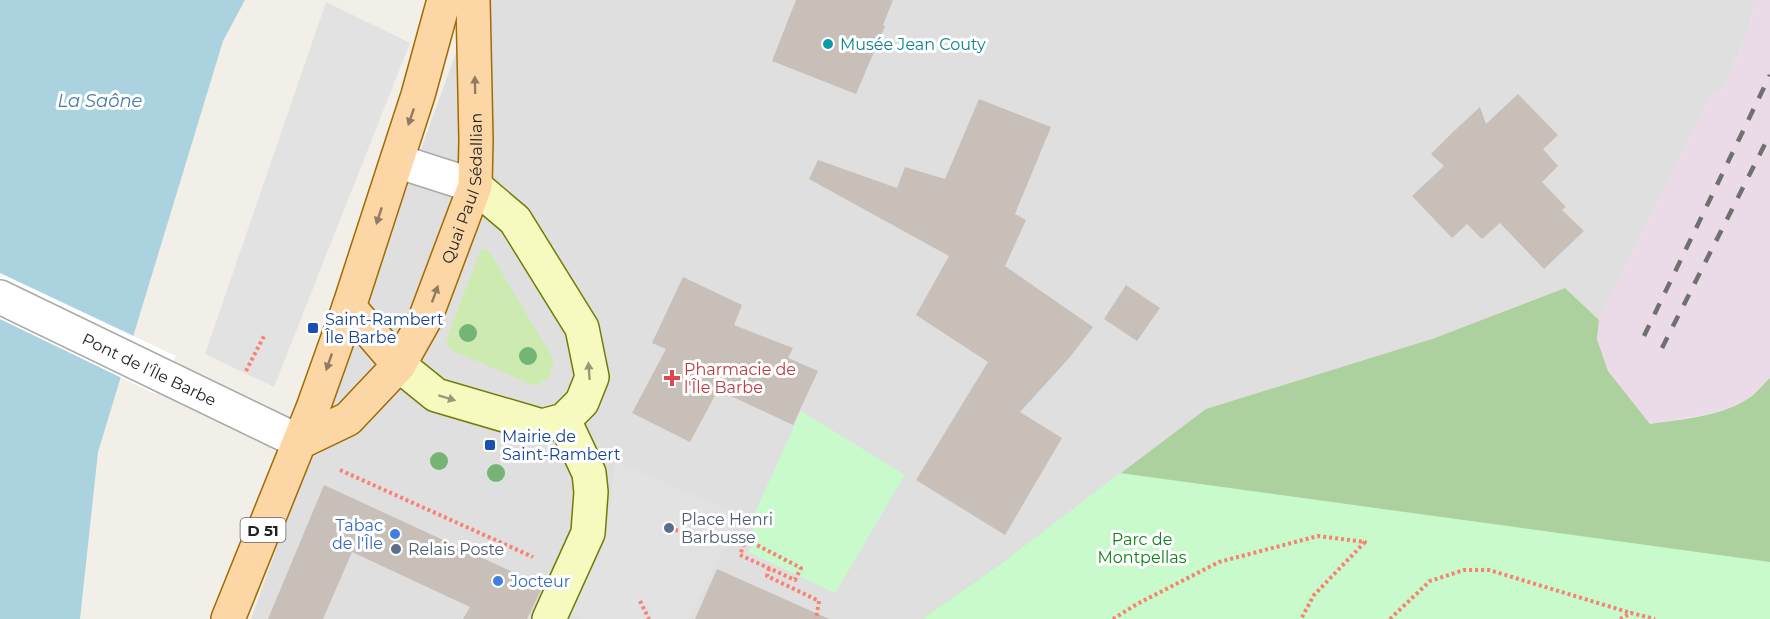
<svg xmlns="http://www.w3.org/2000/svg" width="1770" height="619" font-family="Montserrat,sans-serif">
<rect width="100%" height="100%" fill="#f2efe9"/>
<path fill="#e0dfdf" d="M475 0H1754L1750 25 1725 86 1711 94 1599 320 1565 288 1432 339 999 565 922 619H251Z"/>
<path fill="#ebdbe8" d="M1754 0H1770V378L1747 400 1726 409 1705 415 1650 424 1608 371 1597 339 1599 320 1711 94 1725 86 1750 25Z"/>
<path fill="#cdebb0" d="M481 249 489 251 554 360 549 378 535 386 453 351 448 346 447 338Z"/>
<path fill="#add19e" d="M1565 288 1599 320 1597 339 1608 371 1650 424C1681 419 1718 417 1746 400 1755 395 1762 385 1770 378V619H922L999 565 1206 409 1432 339Z"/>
<g fill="#c8facc">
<path d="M801 411 905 475 835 593 748 552 752 545 754 515Z"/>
<path d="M1120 473 1770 562V619H922L999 565Z"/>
</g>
<g fill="#e2e2e2">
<path d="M326 2 410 43 274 387 205 354Z"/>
<path d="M615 461 741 515 688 619H581L568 611 600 541 611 500Z"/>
</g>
<path fill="#aad3df" d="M0 0H245L223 41 98 452 80 619H0Z"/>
<path fill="#fff" d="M0 273 176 356 155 394 0 319Z"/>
<g fill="#c7bfb8">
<path d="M796 0H893L883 25 885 26 856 94 772 61Z"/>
<path d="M1518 94 1558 135 1543 149 1558 166 1542 182 1566 207 1562 210 1584 231 1544 269 1500 223 1482 239 1467 224 1452 238 1412 196 1444 166 1431 154 1453 132 1480 107 1486 124Z"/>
<path d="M979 99 1051 127 1015 214 1026 220 1005 266 1093 327 1070 357 1020 412 1062 438 1005 535 916 480 988 362 916 315 949 256 809 179 818 160 897 188 905 167 945 179Z"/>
<path d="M683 277 742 305 734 325 793 348 788 358 818 371 793 425 718 390 690 442 632 413 666 349 652 343Z"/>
<path d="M1126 285 1160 308 1137 341 1104 319Z"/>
<path d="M324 485 543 586 527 619H463L470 607 352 552 323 619H268Z"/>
<path d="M717 569 829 619H695Z"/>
</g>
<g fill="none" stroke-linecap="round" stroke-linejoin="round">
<defs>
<g id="street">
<path d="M397 161 475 186"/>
<path id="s1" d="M0 297 300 442"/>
</g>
<g id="secondary">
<path d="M399 365 436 395 542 426 564 420 582 402 592 377 582 328 515 220 475 186"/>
<path d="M549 619 588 533 591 492 589 473 564 420"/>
</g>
<g id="primary">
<path d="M349 307 399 365"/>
<path id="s2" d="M300 442 348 419 399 365 425 319 475 186 476 139 473 0"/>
<path d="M228 619 313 408 349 307 418 95 444 0"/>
</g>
</defs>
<use href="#street" stroke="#a9a9a9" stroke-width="36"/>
<use href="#secondary" stroke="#707d05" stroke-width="36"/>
<use href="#primary" stroke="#a06b00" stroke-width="36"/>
<g stroke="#fa8072" stroke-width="4" stroke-dasharray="3 3" stroke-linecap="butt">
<path d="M246 371 265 334"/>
<path d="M340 470 533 557"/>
<path d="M675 530 745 541 753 543 801 568 795 580 740 555 745 541"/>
<path d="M769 568 767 576 819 601 816 619"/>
<path d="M640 601 649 619"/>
<path d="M1113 619 1137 604 1219 562 1318 536 1365 542 1314 595 1301 619"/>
<path d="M1390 619 1430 581 1464 570H1489L1631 613"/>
<path d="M1620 619 1631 613 1655 619"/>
</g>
<use href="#street" stroke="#fff" stroke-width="33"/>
<use href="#secondary" stroke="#f7fabf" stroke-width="33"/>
<use href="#primary" stroke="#fcd6a4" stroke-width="33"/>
<g stroke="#707070" stroke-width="4.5" stroke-dasharray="12 12" stroke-linecap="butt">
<path d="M1644 336 1770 75"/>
<path d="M1662 348 1770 134"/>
</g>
</g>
<g fill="#74b475">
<circle cx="468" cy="333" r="9"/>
<circle cx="528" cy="356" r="9"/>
<circle cx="439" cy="461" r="9"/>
<circle cx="496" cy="473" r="9"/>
</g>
<defs><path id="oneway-solid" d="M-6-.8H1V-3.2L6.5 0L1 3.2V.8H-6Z" transform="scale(1.5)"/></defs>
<g fill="#8f7c63">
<use href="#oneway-solid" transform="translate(475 85) rotate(-91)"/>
<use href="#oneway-solid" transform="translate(411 117) rotate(109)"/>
<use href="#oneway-solid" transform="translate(379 216) rotate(108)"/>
<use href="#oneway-solid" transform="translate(435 294) rotate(-70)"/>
<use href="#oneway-solid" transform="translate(329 362) rotate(109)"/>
</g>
<g fill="#979978">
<use href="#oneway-solid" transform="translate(589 371) rotate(-94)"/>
<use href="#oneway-solid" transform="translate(447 398) rotate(17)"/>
</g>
<circle fill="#0f9aa8" stroke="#fff" stroke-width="2" cx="828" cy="44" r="6"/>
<g fill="#1a4fb4" stroke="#fff" stroke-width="2">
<rect x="307" y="322" width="12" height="12" rx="3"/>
<rect x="484" y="439" width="12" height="12" rx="3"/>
</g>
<path fill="#e0444e" stroke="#fff" stroke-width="2" d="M669 369h6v6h6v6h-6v6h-6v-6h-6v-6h6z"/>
<g fill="#5c6f8a" stroke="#fff" stroke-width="2">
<circle cx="669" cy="528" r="6"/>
<circle cx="396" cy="549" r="6"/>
</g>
<g fill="#3f7fe0" stroke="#fff" stroke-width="2">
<circle cx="395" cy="534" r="6"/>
<circle cx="498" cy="581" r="6"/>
</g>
<g text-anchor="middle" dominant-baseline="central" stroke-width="6" stroke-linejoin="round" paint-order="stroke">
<rect fill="#fff" stroke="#646464" stroke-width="1.5" x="240.5" y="518" width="45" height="24" rx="4.5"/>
<g font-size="15" font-weight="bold" fill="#222">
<text x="263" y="530">D 51</text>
</g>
<g font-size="16" fill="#0d838f" stroke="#fff" text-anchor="start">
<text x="840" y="44">Musée Jean Couty</text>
</g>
<g font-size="16" fill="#222" stroke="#fff">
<text stroke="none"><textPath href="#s2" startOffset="318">Quai Paul Sédallian</textPath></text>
<text stroke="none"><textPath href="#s1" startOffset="166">Pont de l'Île Barbe</textPath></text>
</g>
<g font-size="16" fill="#164399" stroke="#fff" text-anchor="start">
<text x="325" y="319">Saint-Rambert<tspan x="325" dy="18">Île Barbe</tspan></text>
<text x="502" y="436">Mairie de<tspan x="502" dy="18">Saint-Rambert</tspan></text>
</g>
<g font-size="16" fill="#be3a42" stroke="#fff" text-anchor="start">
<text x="684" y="369">Pharmacie de<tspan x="684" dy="18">l'Île Barbe</tspan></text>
</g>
<g font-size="16" fill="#4e5e75" stroke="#fff" text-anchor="start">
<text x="681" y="519">Place Henri<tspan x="681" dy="18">Barbusse</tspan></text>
<text x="408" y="549">Relais Poste</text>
</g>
<g font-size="16" fill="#366cbe" stroke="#fff" text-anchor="end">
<text x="383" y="525">Tabac<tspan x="383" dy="18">de l'Île</tspan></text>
<text x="510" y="581" text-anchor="start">Jocteur</text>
</g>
<g font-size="16" fill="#0c8416" stroke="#fff">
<text x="1142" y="539">Parc de<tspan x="1142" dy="18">Montpellas</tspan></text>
</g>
<g font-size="18" font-style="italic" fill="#4a7aab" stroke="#fff">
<text x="100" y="101">La Saône</text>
</g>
</g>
</svg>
